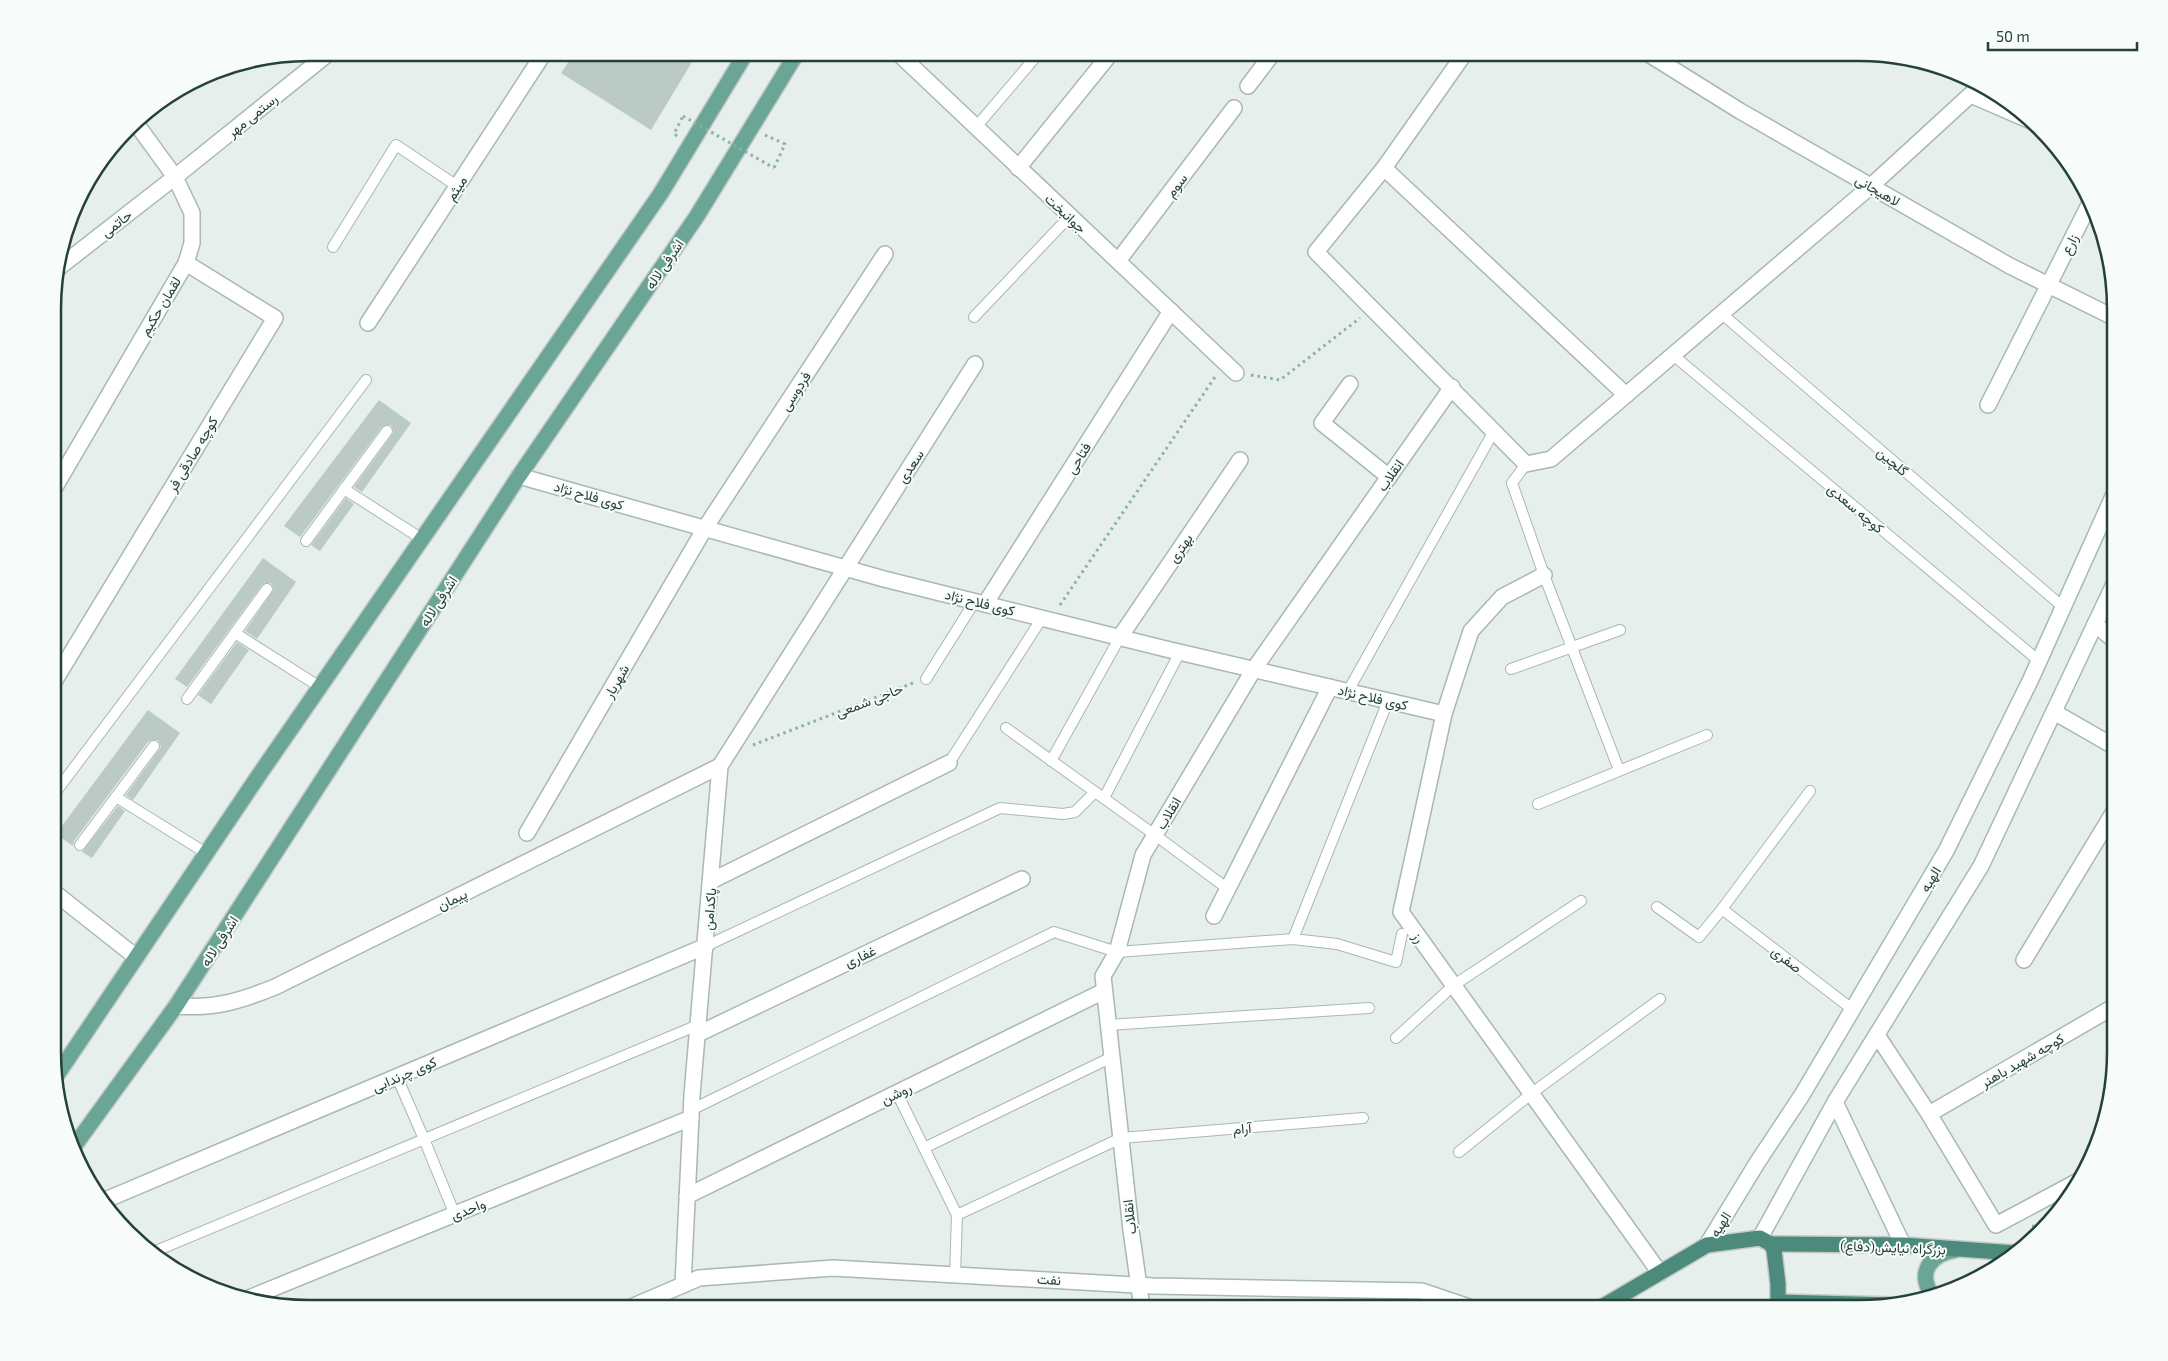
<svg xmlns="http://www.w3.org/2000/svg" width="2168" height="1361" font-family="'Exo 2',Vazirmatn,sans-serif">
<rect width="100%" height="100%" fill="#e6efeb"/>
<g fill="#bbcac4">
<path d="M575 52H698L651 130 561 73Z"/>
<path d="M379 400 411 423 362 492 354 487 394 432 391 425H385L382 427 300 537 284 526Z"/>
<path d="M346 498 354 504 320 551 311 545Z"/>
<path d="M263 558 296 582 257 639 245 631 274 589 271 583H265L262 585 187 687 175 679Z"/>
<path d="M237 642 249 650 211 704 198 695Z"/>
<path d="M148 710 180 733 133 800 126 795 161 747 158 740H152L148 742 74 841 73 846 56 834Z"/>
<path d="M118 806 125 811 92 858 82 852Z"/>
</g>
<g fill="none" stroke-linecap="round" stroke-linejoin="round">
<defs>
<g id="service">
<path d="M976 127 1039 53"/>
<path d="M333 247 396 145 457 186"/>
<path d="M1722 314 2063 607"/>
<path d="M974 317 1070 216"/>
<path d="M1673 355 2039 661"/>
<path d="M1526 464 1512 483 1544 575 1619 770"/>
<path d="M344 489 422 539"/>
<path d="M306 541 387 431"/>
<path d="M235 633 320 687"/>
<path d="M1511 669 1620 630"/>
<path d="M926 679 975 601"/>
<path d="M1348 691 1494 431"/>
<path d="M187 699 267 589"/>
<path d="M1006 728 1155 835 1228 889"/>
<path d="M1051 761 1120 637"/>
<path d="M949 763 1042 618"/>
<path d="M55 793 366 380"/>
<path d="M116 797 206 853"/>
<path d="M1104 798 1180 652"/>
<path d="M1538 804 1707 735"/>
<path d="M80 845 154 746"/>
<path d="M1657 907 1699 937 1722 909 1810 791"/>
<path d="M1722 909 1852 1009"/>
<path d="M1293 939 1388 701"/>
<path d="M706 946 1000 808 1063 814 1075 812 1095 792"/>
<path d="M1108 1025 1369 1008"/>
<path d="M1396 1038 1454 985 1581 901"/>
<path d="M397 1077 424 1139 455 1215"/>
<path d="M897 1093 957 1215 955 1275"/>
<path d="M691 1110 1054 932 1117 952 1293 939 1337 944 1396 962 1402 934"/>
<path d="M924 1148 1112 1057"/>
<path d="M1459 1152 1532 1093 1660 999"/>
<path d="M957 1215 1121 1138 1363 1118"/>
<path d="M151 1253 698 1025"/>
</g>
<g id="minor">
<path d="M898 53 1236 373"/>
<path d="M1465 53 1384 168 1316 252 1526 464 1551 459 1871 186 1980 86"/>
<path d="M1248 86 1273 53"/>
<path d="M1971 95 2031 121"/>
<path d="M1018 168 1111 53"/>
<path d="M1384 168 1626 395"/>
<path d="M1118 261 1234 108"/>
<path d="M57 269 175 177 329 53"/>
<path d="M368 323 544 53"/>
<path d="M1350 384 1322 423 1389 477"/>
<path d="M1988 405 2090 203"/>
<path d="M519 476 884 579 1166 649 1444 714"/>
<path d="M1544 575 1502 597 1471 631 1444 714 1401 912 1660 1273"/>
<path d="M985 604 1171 311"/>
<path d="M2095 624 2115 641"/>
<path d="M1120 637 1240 460"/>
<path d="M55 680 275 318 186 263"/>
<path d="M2054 712 2115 747"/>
<path d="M527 833 705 528 885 254"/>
<path d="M711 881 949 763"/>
<path d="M1214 916 1330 687"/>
<path d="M2024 960 2115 810"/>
<path d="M176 1006C215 1009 240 1001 275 987L720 766"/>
<path d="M698 1034 1022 879"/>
<path d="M1877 1035 1929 1114 1996 1225 2080 1180"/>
<path d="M1929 1114 2115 1006"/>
<path d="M687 1196 1104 991"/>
<path d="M103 1201 706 946"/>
<path d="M683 1285 692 1095 720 766 975 364"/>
<path d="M244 1300 691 1118"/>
<path d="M629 1308 699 1278 833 1268 1153 1286 1422 1291 1472 1308"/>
<path d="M1142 1308 1131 1230 1103 976 1117 952 1143 855 1254 669 1452 387"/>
</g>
<g id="tertiary">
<path d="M1647 53 1740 111 2010 266 2115 318"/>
<path d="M55 487 186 263 192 243V213L175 177 135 122"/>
<path d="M55 893 136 957"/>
</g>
<g id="secondary">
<path d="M1835 1102 1903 1245"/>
<path d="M1760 1238 1835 1102 1981 866 2115 582"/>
<path d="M1707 1245 1757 1163 1802 1095 1946 851 2030 681 2115 492"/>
</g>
<g id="primary">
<path d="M55 1078 259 775 661 193 746 53"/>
<path d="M75 1145 176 1006 519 476 697 216 797 53"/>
<path d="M1933 1296C1916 1274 1930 1254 1955 1250"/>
</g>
<g id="trunk">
<path d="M1771 1244 1903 1245 2015 1253"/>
<path d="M1778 1302 1894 1305"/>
<path d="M1600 1308 1707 1245 1760 1238 1771 1244 1774 1250 1778 1284V1302L1774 1308"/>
</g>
</defs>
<use href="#service" stroke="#a8b8b2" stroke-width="12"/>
<use href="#minor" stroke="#a8b8b2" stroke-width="18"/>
<use href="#tertiary" stroke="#a8b8b2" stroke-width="18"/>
<use href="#secondary" stroke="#a4bbb3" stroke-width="18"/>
<use href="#primary" stroke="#c2cac8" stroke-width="18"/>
<use href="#trunk" stroke="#c2cac8" stroke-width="18"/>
<g stroke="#86b3a5" stroke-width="3" stroke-dasharray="2.5 4" stroke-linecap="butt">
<path d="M765 135 785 144 774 168"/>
<path d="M677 136 674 134 683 116"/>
<path d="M1251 375 1280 380 1360 318"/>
<path d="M1060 605 1215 377"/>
<path d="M753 745 913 683"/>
<path d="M2032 1226 2046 1227"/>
</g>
<use href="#service" stroke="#fff" stroke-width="10"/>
<use href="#minor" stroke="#fff" stroke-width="15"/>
<use href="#tertiary" stroke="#fff" stroke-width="15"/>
<use href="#secondary" stroke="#fff" stroke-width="15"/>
<use href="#primary" stroke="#6aa596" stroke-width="15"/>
<use href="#trunk" stroke="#4c8a7c" stroke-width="15"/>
<path stroke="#86b3a5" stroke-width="3" stroke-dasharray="2.5 4" stroke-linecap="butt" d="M683 116 774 168"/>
</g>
<g text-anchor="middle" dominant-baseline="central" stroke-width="4" stroke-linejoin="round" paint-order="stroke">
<g font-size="14" fill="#24423a" stroke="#f7fbf9">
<text transform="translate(252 115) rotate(-39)">رستمی مهر</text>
<text transform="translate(1176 185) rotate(-53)">سوم</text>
<text transform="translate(456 188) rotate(-57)">میثم</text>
<text transform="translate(1878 190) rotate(30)">لاهیجانی</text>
<text transform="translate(1066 213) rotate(43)">جوانبخت</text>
<text transform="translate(116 223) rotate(-38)">حاتمی</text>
<text transform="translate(2069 244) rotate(-63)">زارع</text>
<text transform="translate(664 264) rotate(-56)">اشرفی لاله</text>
<text transform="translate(160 306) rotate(-59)">لقمان حکیم</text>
<text transform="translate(795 391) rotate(-57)">فردوسی</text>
<text transform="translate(192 454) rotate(-59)">کوچه صادقی فر</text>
<text transform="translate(1078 458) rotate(-58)">فتاحی</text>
<text transform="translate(1893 461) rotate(41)">گلچین</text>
<text transform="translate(910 466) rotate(-57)">سعدی</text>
<text transform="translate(1390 475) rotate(-55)">انقلاب</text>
<text transform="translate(589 495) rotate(16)">کوی فلاح نژاد</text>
<text transform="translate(1856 508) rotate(40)">کوچه سعدی</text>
<text transform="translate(1180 548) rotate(-56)">بهتری</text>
<text transform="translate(438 601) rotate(-57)">اشرفی لاله</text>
<text transform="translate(980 602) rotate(14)">کوی فلاح نژاد</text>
<text transform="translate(616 681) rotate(-60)">شهریار</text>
<text transform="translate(1373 697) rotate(13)">کوی فلاح نژاد</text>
<text transform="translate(869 700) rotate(-21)">حاجی شمعی</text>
<text transform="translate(1168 813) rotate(-59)">انقلاب</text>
<text transform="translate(1930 879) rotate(-59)">الهیه</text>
<text transform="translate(452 899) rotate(-26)">پیمان</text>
<text transform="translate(709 909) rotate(-85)">پاکدامن</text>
<text transform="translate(1419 937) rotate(54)">رز</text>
<text transform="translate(219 941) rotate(-57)">اشرفی لاله</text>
<text transform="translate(860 956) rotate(-25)">غفاری</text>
<text transform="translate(1787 959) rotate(38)">صفری</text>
<text transform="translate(2022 1060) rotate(-30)">کوچه شهید باهنر</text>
<text transform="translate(404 1074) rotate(-23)">کوی چرندابی</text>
<text transform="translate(896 1093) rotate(-26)">روشن</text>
<text transform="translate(1242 1128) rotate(-5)">آرام</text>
<text transform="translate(468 1209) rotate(-22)">واحدی</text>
<text transform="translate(1129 1217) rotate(-97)">انقلاب</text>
<text transform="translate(1720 1224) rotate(-58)">الهیه</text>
<text transform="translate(1893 1247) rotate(2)">بزرگراه نیایش(دفاع)</text>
<text transform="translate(1049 1279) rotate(3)">نفت</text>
</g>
</g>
<path d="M0 0H2168V1361H0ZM309 61H1859A248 248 0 0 1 2107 309V1052A248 248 0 0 1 1859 1300H309A248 248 0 0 1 61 1052V309A248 248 0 0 1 309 61Z" fill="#f7fbf9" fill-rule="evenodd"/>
<path fill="none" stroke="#24423a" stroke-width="2.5" d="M309 61H1859A248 248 0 0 1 2107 309V1052A248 248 0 0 1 1859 1300H309A248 248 0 0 1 61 1052V309A248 248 0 0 1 309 61Z"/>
<path d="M1988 42v8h149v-8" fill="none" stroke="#24423a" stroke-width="2.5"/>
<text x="1996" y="42" font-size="15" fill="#24423a" stroke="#f7fbf9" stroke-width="4" paint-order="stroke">50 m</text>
</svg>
